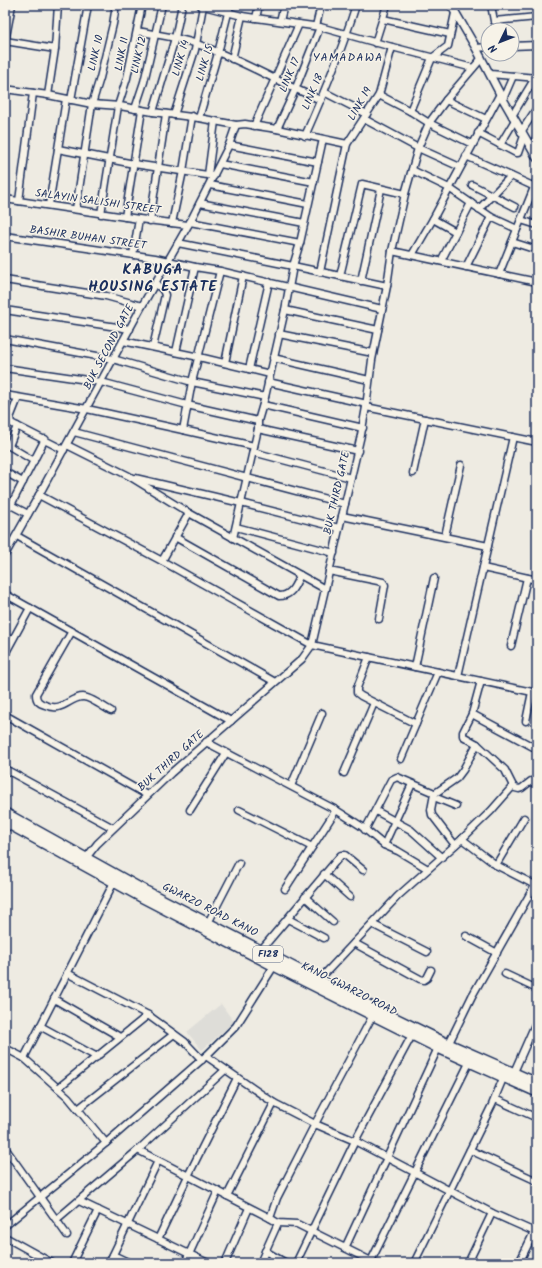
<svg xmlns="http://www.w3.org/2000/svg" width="542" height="1268" font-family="Kalam,sans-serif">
<rect width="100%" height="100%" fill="#eeebe2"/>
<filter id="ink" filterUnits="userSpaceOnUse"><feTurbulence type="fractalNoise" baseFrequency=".025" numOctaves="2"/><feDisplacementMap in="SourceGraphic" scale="8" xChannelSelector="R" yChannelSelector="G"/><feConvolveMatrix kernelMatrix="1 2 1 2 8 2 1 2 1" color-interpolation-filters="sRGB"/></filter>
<g filter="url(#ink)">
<path fill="#deddd8" d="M221 1004 234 1022 202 1050 187 1032Z"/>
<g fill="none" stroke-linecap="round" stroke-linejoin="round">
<defs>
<g id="minor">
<path d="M200 5 242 16 320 27 392 47 473 68"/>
<path d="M491 5 494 21 537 17"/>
<path d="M256 18 259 5"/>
<path d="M383 19 450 34"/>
<path d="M280 21 284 5"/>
<path d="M316 26 321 5"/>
<path d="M137 31C157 35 178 37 197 44 240 59 279 83 321 100"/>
<path d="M5 41 55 49"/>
<path d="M5 42 12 5"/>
<path d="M375 43 387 5"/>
<path d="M512 46 537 45"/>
<path d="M476 48 488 47"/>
<path d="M232 59 242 16"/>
<path d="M490 74 537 78"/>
<path d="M5 89 48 95 92 104 120 106 153 112 199 118 236 125 245 124 277 129 347 144"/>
<path d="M324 92 367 114"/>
<path d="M48 95 55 49 58 5"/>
<path d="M379 95 410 111 429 123 472 144"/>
<path d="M503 99 513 76"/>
<path d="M71 100 88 5"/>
<path d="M446 100 486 119"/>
<path d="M135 109 144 82 162 5"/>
<path d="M410 111 432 58 448 46 455 13"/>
<path d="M153 112 175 38 182 5"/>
<path d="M174 115 195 50 203 6"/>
<path d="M512 116 535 78"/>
<path d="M199 118 218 53 230 5"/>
<path d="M364 119 418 148 460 167"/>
<path d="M254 126 299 24"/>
<path d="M277 129 295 90 320 27"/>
<path d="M521 132 537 108"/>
<path d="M478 133 516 153H518L524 136"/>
<path d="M305 136C324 93 342 50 356 5"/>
<path d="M229 145 318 162"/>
<path d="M500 145 515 120"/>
<path d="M531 147 537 137"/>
<path d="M58 149 134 164 214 176"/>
<path d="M466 156 511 176"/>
<path d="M220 164 314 182"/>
<path d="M412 170 449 188 491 217 517 229"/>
<path d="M208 175 215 121"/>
<path d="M210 185 308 204"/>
<path d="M472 185 515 207"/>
<path d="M5 199 139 219 188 225"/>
<path d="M19 201 33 93"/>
<path d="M200 203 304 223"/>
<path d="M49 205 66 99"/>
<path d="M76 209 92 104 100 78 113 24 115 12V5"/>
<path d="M479 209 511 176 535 187"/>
<path d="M101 214 118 106 127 78 142 5"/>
<path d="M125 217 142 110"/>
<path d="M433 219 456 232"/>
<path d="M521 220 537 225"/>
<path d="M150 221 166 114"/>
<path d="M190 222 300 243"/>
<path d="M172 223 183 171 192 116"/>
<path d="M5 236 155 258 195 267 220 271 382 309"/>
<path d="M512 242 537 250"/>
<path d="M178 243 293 266 387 286"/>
<path d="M392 251 537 282"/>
<path d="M133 255 139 219"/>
<path d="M412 255 433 219 500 94"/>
<path d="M441 261 471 203"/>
<path d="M466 267 491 217"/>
<path d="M320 272 347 144 379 95 392 47"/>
<path d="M499 274 537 180"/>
<path d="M340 276 362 184 405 194"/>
<path d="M5 280 106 296 142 306"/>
<path d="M361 281 381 189"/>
<path d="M5 310 130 329"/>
<path d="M285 310 378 330"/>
<path d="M279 334 373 353"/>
<path d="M5 339 113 359 192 382 265 397"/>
<path d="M123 341 199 357 270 374"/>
<path d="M153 347 165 295 163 290 156 284"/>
<path d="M176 352 195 267"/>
<path d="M273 358 369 380"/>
<path d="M225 363 243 276"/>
<path d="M5 368 101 382 187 405 258 421"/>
<path d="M249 369 269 282"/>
<path d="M268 382 367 404"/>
<path d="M5 395 87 409 183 430 254 446"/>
<path d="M18 398 10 418 11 423 64 450"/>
<path d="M263 405 363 428"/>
<path d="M366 407 537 442"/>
<path d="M17 426 9 446 34 461"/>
<path d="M258 429 358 451"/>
<path d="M183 430 192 382 220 271"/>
<path d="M74 432 345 504"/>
<path d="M67 445 129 476 189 513 325 589"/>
<path d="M253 452 351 478"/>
<path d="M5 472 23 482"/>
<path d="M413 473 425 419"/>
<path d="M135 478 241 503 339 528"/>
<path d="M39 495 162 561 312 645 537 693"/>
<path d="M5 502 28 514"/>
<path d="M11 505 45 439"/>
<path d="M342 516 488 546"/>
<path d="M236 527 334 553"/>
<path d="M17 536 275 682"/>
<path d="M445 536 461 465"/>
<path d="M175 537 279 596C292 596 295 585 300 575"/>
<path d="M233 538 258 429V421L265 397 285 310 293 266 300 243 323 139"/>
<path d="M5 555 39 495 142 306 190 222 229 145 236 125"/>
<path d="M162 561 189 513"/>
<path d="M483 568 537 580"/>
<path d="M329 571 383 582 385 585 379 619"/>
<path d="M5 594 231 721"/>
<path d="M72 631 36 694C36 701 39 703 45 705 63 713 69 697 83 697 90 697 105 708 111 711"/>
<path d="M511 646 527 578"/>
<path d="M5 654 30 608"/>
<path d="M369 657 357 688V693L361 696 416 724"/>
<path d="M415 667 434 578"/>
<path d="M458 676 513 437"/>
<path d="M481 681 472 714 537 749"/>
<path d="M472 714 463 732V736L477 744 505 770 513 786 515 788 519 789 522 788 531 781 537 785"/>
<path d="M5 715 147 795"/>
<path d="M526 721 532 692"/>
<path d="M206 742 336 810 361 826 384 845 398 851 428 869"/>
<path d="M401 759 438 672"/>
<path d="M5 769 113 828"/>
<path d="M344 773 374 703"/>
<path d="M291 786 322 713"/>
<path d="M434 794 457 778 463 770 477 744"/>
<path d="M434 797 456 806"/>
<path d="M190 810 226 753"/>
<path d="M239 810 312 847"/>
<path d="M376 811 411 830 441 857"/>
<path d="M365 830 391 780 397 777 432 792 434 794 431 810 432 815 455 845"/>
<path d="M462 839 496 865 537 886"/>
<path d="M384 845 412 784"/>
<path d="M86 858 97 844 171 773 302 659 312 645 361 435 366 407 372 360 387 286 392 251 405 194 418 148 429 123 446 100 481 59"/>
<path d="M496 865 524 818"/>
<path d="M324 874 350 897"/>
<path d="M285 889 336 810"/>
<path d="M305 897 333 922"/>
<path d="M288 919 324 938"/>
<path d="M208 923 239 863"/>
<path d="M372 924 427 952"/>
<path d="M466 936 497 953"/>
<path d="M354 943 420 979 424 980 427 978 431 970"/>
<path d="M261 950 341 855H345L363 870"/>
<path d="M67 973 148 1015 185 1042 202 1060"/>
<path d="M505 974 537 989"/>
<path d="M319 980 398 896 462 839 491 811 513 786"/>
<path d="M54 999 120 1037"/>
<path d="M373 1015 315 1124 277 1198 270 1218 278 1223 297 1224 375 1263"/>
<path d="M40 1026 97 1057"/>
<path d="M449 1043 472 996 535 885"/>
<path d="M5 1048 24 1058 68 1097 106 1143"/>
<path d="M206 1056 274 1103 315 1124 355 1141 492 1213 537 1233"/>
<path d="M24 1058 114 882"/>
<path d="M514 1072 537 1020"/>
<path d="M58 1088 148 1015"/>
<path d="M495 1099 537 1118"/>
<path d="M78 1109 174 1034"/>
<path d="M5 1148 8 1152 67 1235"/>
<path d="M138 1150 270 1218"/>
<path d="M470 1150 537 1181"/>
<path d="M227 1196 274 1103"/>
<path d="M79 1201 208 1263"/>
<path d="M57 1219 138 1150 225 1070"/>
<path d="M5 1226 106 1143 206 1056 236 1026 274 966"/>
<path d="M5 1237 52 1263"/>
<path d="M158 1239 188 1176 237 1078"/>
<path d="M345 1248 438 1048"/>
<path d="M265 1251 286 1263"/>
<path d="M113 1255 130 1263"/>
<path d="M72 1263 98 1210"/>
<path d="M109 1263 158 1161"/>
<path d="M185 1263 218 1191"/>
<path d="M225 1263 249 1208"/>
<path d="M260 1263 278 1223"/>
<path d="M296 1263 355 1141 412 1035"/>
<path d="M370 1263 470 1061"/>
<path d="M414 1263 492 1105 504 1076"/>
<path d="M468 1263 492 1213"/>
<path d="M519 1263 537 1226"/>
</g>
<path id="tertiary" d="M451 5 476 48 500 94 537 158"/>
<g id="primary">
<path d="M5 813 138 887 338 990 442 1041 537 1083"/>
<path d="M5 822 143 898 274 966 438 1048 537 1092"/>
</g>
</defs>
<use href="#minor" stroke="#1b2f5e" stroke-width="9"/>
<use href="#tertiary" stroke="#1b2f5e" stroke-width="10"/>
<use href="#primary" stroke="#1b2f5e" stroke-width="12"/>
<use href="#minor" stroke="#f7f3e8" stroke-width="6"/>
<use href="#tertiary" stroke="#f7f3e8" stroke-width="7"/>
<use href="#primary" stroke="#f7f3e8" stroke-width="9"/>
</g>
</g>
<g text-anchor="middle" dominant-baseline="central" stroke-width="3" stroke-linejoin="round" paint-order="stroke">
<rect fill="#f7f3e8" stroke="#5d6a87" stroke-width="1" x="253" y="946" width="30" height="16" rx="3"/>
<g font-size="10" font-weight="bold" fill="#1b2f5e">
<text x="268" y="954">F128</text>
</g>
<g font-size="11" fill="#1b2f5e" stroke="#f7f3e8">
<text transform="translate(96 53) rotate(-77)">LINK 10</text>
<text transform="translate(122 54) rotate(-79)">LINK 11</text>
<text transform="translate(139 55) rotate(-77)">LINK 12</text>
<text transform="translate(181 58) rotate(-74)">LINK 14</text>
<text transform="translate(205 63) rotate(-74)">LINK 15</text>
<text transform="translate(290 75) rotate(-67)">LINK 17</text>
<text transform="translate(313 92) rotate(-67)">LINK 18</text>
<text transform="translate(360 104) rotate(-60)">LINK 19</text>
<text transform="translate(98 202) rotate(8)">SALAYIN SALISHI STREET</text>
<text transform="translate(88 238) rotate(8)">BASHIR BUHAN STREET</text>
<text transform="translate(109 347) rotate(-62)">BUK SECOND GATE</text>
<text transform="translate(337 493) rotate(-77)">BUK THIRD GATE</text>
<text transform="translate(171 761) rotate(-42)">BUK THIRD GATE</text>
<text transform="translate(210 910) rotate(27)">GWARZO ROAD KANO</text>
<text transform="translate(349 989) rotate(27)">KANO-GWARZO ROAD</text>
</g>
<g font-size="12" letter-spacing="1" fill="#1b2f5e" stroke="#f7f3e8">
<text x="348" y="57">YAMADAWA</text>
</g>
<g font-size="15" font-weight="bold" letter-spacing="1" fill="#1b2f5e" stroke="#f7f3e8">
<text x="153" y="270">KABUGA<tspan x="153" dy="17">HOUSING ESTATE</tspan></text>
</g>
</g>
<rect width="542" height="1268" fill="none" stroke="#f7f3e8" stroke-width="20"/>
<rect x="10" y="10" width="522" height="1248" fill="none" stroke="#1b2f5e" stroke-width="1.5" filter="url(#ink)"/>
<g transform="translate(500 42) rotate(227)"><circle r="19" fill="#f7f3e8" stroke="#9fa5b1"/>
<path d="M0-3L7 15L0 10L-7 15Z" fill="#1b2f5e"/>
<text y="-6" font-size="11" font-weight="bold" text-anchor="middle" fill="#1b2f5e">N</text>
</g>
</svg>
